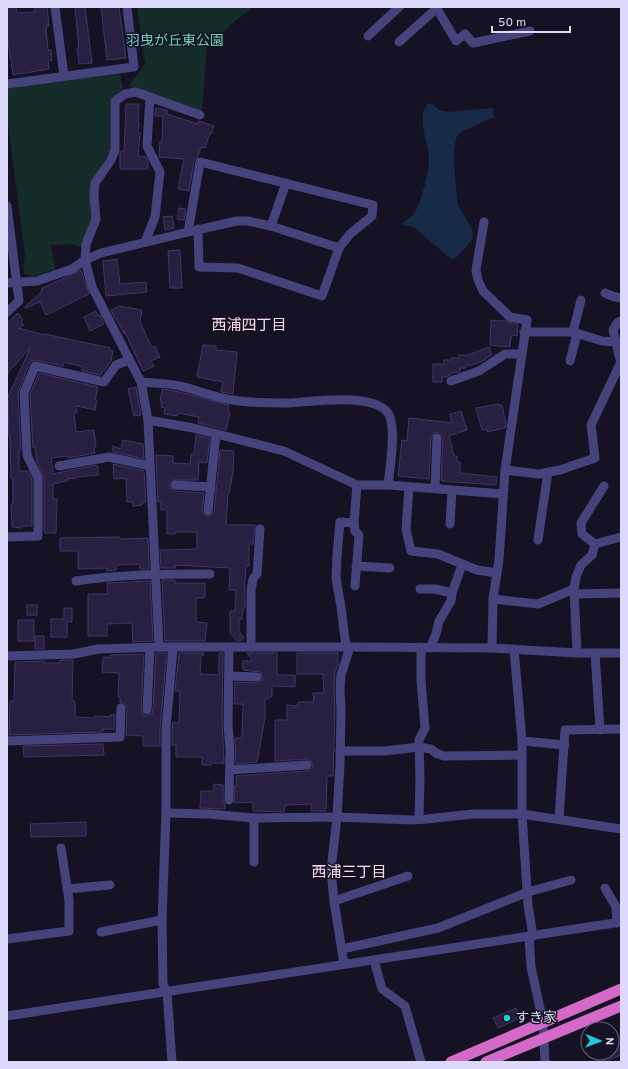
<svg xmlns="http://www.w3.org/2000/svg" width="628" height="1069" font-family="Overpass,'Noto Sans JP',sans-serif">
<rect width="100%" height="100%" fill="#151223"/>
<g fill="#162c2b">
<path d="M137 7H253L234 22 207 47 202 112 129 86 145 64Z"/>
<path d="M120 74 123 88 110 100V151L92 181 94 218 82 247 68 244 51 245 55 269 35 276 24 274 23 267 25 256 7 116V87Z"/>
</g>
<path fill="#172a47" d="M429 103 432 104 439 110 447 112 493 108 494 117 461 132 456 138 454 153 455 177 458 205 472 229 473 239 456 258 451 259 415 228 401 224C406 221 412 216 415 212 421 204 429 171 429 160 430 145 414 116 429 103Z"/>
<g fill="#272041" stroke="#40366a">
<path d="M7 7H16L17 13 35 12 34 7H47L49 26H46L48 50H51L52 60 48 61 49 69 13 75 7 34Z"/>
<path d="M75 7H85L92 63 79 64 77 48 79 47Z"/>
<path d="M101 7H119L126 58 107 60Z"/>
<path d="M126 104H139L138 122H139L138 133H140L138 156 146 157 148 161V169H120V153L121 151H124Z"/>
<path d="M156 108 167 110V114L198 124 199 121 214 126 211 134 210 133 205 148 201 147 198 156 194 161 189 191 178 189 184 159 159 157 160 142H162L163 116H155Z"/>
<path d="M179 208 186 209 184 220 177 219Z"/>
<path d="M172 216 174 228 165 230 163 217Z"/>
<path d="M180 250 182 288H170L168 251Z"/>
<path d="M117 259 120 284 146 282 147 292 106 296 103 261Z"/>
<path d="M81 270 89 294 46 315 40 302 26 308 25 307 42 291 41 289Z"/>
<path d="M119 306 142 310 140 322 152 348 155 346 160 357 151 361 154 366 143 371 124 330V334L116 318 115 319 111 310Z"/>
<path d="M96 311 98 316 100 315 104 324 90 331 84 317Z"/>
<path d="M18 313 23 320 21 322 24 325 18 328 45 335V334L110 348V351H113L111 361 104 371H102L101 375 82 371 83 367 64 362 63 366 36 360 31 361 29 364 18 393 21 450H19V471H28L32 479V526H22V528L12 527 11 504H13V478H11L10 437H9L8 400 7 399 31 347 7 374V323Z"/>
<path d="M491 320 505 321 518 324 517 336 512 335 511 337 510 347 490 345Z"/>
<path d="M203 345 216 346V350L237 352 233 394 221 392 223 382 197 377Z"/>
<path d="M489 347 492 355 486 358 485 360 471 365H466V368H460V372L450 373V375L447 377H442V382H433V364H444V360H451V358H459V355H468Z"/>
<path d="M39 373 98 387 95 400H97L95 410 77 406V412L74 413 76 432 94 430 96 447H94L95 453 68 458 67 456 51 458 53 474 96 465 98 466V475L76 477V478L67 479V481L53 484V499H57L56 533H45L44 530V478L37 462 35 447 33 448 30 394Z"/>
<path d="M136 387 141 415 134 416 128 389Z"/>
<path d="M162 389 179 392 229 405 228 412 230 413 226 430 198 423 199 417 178 413 177 416 164 414 165 408 161 407 162 402H160Z"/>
<path d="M499 404V406L502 405 506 424 505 428 487 432V429L482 430 476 408Z"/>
<path d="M461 411 467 430 449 436 454 456H457V462H460V473L497 477 496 485 442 481 441 480 443 438 442 435 438 432 434 433 431 438 429 479 398 476 402 440 407 441 409 418 452 423 450 414Z"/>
<path d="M196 435 210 438 207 463 199 462 198 480H173L169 484 170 488 175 491 204 493 202 513 207 517 211 516 214 512 220 450 234 451 233 472 229 494H228L226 525H255L253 544H249V566H246L244 598H245V608H243L242 619H239V631L244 638 240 641H237L230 633V611H235L236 590H229L230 568 175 565V568H161L160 550 197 549V532H175V534H167V510H161V502H158L156 455 173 456V463L190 464 191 454H194Z"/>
<path d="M123 440 143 444 144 459 113 452 112 446 121 449Z"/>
<path d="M113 464 144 471 146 502H142V505L133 506V502H127L126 478 114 479Z"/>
<path d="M120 537V539L148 538 149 569H140L139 564 116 565V570L107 571V568L78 569V551H60V538Z"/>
<path d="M162 580H175V583H205V598H196V622L207 623 205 641H165Z"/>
<path d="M150 581 153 641 133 642 132 623 107 624V636H88V594H108L107 583Z"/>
<rect x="27" y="605" width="10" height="10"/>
<path d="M64 608H72V622H67V637H51V619H64Z"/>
<rect x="18" y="620" width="16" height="21"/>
<rect x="35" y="636" width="9" height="13"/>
<path d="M156 653H167L160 728V746H143V736L126 735 127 708 124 703 120 702V697H118L119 673 102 672 103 657 110 658V655L144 654 141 710 143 715 147 716 152 714 153 710Z"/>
<path d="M179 653H204V655H201L200 674 219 675V653H223L222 720 224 763H211V765H202V757H176V745H172V729L173 722 179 723 180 691H175Z"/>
<path d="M247 653H277V675H295V687L272 686V697H268V699H265V718L257 762 236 764 235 738H242L243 704H234L235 682 257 683 262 680 263 678 260 672 243 670V661H253Z"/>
<path d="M297 653H338V665L335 672 334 690 335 710 333 776H327L326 811H311V804L285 805 284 812 253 811V802L234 803 235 786H237L236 776 307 771 313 767 312 762 307 759 275 761V720H287V705L298 706V702H314L313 693H324L323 674H297Z"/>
<path d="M60 660H73L72 701H75V717L95 718V716L110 717V715H115L114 729H103V732L9 735 10 701H14L15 662 44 661V663H60Z"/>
<path d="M103 744 104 755 24 757 23 746Z"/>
<path d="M214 784 223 785V800L225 804V809L200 808 201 791H214Z"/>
<path d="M86 822V836L31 837 30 824Z"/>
<path d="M516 1008 520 1018 498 1028 493 1018Z"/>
<path d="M621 1036V1055L604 1062H597L594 1053H612V1040Z"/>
</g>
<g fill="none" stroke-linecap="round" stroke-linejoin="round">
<g stroke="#46437c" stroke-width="9">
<path d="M55 7 64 76"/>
<path d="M436 7 456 41 465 34 473 43 530 31"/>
<path d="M368 36 399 7"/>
<path d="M399 42 437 8"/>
<path d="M7 84 134 67 127 7"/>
<path d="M200 115 144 95 135 92 125 94 115 101V150L111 160 95 183 94 195 96 219 86 244 85 260 101 253 188 232 237 221H248L271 226 339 248"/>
<path d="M7 206 19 301 7 312"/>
<path d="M484 222 476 270 478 280 483 291 510 317 527 320 505 470 499 560 493 599 492 648"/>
<path d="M271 226 286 183"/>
<path d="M188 232 200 162 373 205 372 216 350 234 339 248 322 296 238 268 199 267 198 229"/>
<path d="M145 242 155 217 160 172 147 146 150 97"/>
<path d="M7 283 37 281 72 269 85 260 92 287 141 382 148 420 159 647"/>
<path d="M605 293 612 296 621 298"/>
<path d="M524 332H573L602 341 616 342 619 355"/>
<path d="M573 332 581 300"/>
<path d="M616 342 613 330 618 322 621 321"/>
<path d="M570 361 577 334"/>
<path d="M451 381 479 371 505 354H521"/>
<path d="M141 382C154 383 168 383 180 386 198 390 215 398 233 400 250 403 271 403 288 403 311 402 372 392 388 413 397 426 390 469 388 485L503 494"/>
<path d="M148 420 193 428 284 451 357 485H388"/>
<path d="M59 466 109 457 150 466"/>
<path d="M505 470 539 474 560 470 595 458 591 425 621 362 619 355H621"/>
<path d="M175 485 211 487"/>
<path d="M409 487 406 530 411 551 438 554 477 570 497 573"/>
<path d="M435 488 437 438"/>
<path d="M208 511 216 434"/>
<path d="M354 523 355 531 359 535 355 586"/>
<path d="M450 524 452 490"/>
<path d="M7 537 38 536V478L27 455 24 393 35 366 104 382 116 365 129 360"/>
<path d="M538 540 548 472"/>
<path d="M595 544 582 534 581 523 604 486"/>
<path d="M356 566 390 568"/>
<path d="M76 581C121 574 165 574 210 574"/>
<path d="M420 589H435L452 593 451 601 439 621 436 634 430 648"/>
<path d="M452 593 462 565"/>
<path d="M574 594 621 593"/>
<path d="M493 599 538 604 574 589"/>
<path d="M229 647 228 725 230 750 229 800"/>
<path d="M251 647V590L253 579 257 574 260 529"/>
<path d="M346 647 341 607 336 578 337 555 340 522 354 523 357 485"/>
<path d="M514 649 522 741V814L528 905 533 936"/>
<path d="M577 653 574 589 576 577 581 565 592 555 595 544 621 537"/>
<path d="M595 653 600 730"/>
<path d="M7 656 74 654 98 649 159 647H350L492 648 577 653H621"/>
<path d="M229 676 257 677"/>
<path d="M147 710 150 648"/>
<path d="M7 741 120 737 121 708"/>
<path d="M522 741 565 745"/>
<path d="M340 751H384L419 747 431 749 436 753 444 756 522 755"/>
<path d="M230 770 307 765"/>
<path d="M166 813 209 814 254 818 337 817 413 820 426 819 473 814H522L621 829"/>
<path d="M419 819 420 779 419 740 425 728 421 680V647"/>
<path d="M559 819 565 730 621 729"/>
<path d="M254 862V818"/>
<path d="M605 888 616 907 617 923"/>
<path d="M67 889 110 885"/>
<path d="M334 901 408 876"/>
<path d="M101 932 162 920"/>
<path d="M529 937 531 967 543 1022 545 1062"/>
<path d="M7 939 69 931V900L61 848"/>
<path d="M342 949 438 928 528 892 571 880"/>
<path d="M374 960 382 989 405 1006 421 1062"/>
<path d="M344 964 334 901 331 870 337 817 340 764 341 710 340 690 341 675 350 647"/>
<path d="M7 1016 621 922"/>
<path d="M172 1062 167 992 163 984 162 920 166 813V729L173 648"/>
</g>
<g stroke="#d36ac8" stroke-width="11">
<path d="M451 1062 621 989"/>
<path d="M486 1062 621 1006"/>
</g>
</g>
<circle fill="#20cbdf" stroke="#151223" stroke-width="1.5" cx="507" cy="1018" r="4"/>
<g text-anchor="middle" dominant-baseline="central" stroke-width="3" stroke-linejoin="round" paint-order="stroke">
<g font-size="14" fill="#6fd0b8" stroke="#151223">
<text x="175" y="41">羽曳が丘東公園</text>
</g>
<g font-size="14" fill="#ddd9fa" stroke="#151223" text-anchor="start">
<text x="515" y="1018">すき家</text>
</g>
<g font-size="15" fill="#fadbef" stroke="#151223">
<text x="249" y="326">西浦四丁目</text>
<text x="349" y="873">西浦三丁目</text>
</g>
</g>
<rect width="628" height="1069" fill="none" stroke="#ddd9fa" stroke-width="16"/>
<g transform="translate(600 1041) rotate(91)"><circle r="19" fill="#151223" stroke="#656279"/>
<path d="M0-3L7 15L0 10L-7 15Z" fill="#20cbdf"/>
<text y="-6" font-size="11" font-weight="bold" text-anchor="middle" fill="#ddd9fa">N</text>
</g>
<path d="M492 26v6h78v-6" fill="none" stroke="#ddd9fa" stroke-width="2"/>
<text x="498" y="26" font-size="12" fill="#ddd9fa" stroke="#151223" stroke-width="3" paint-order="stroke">50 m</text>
</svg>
